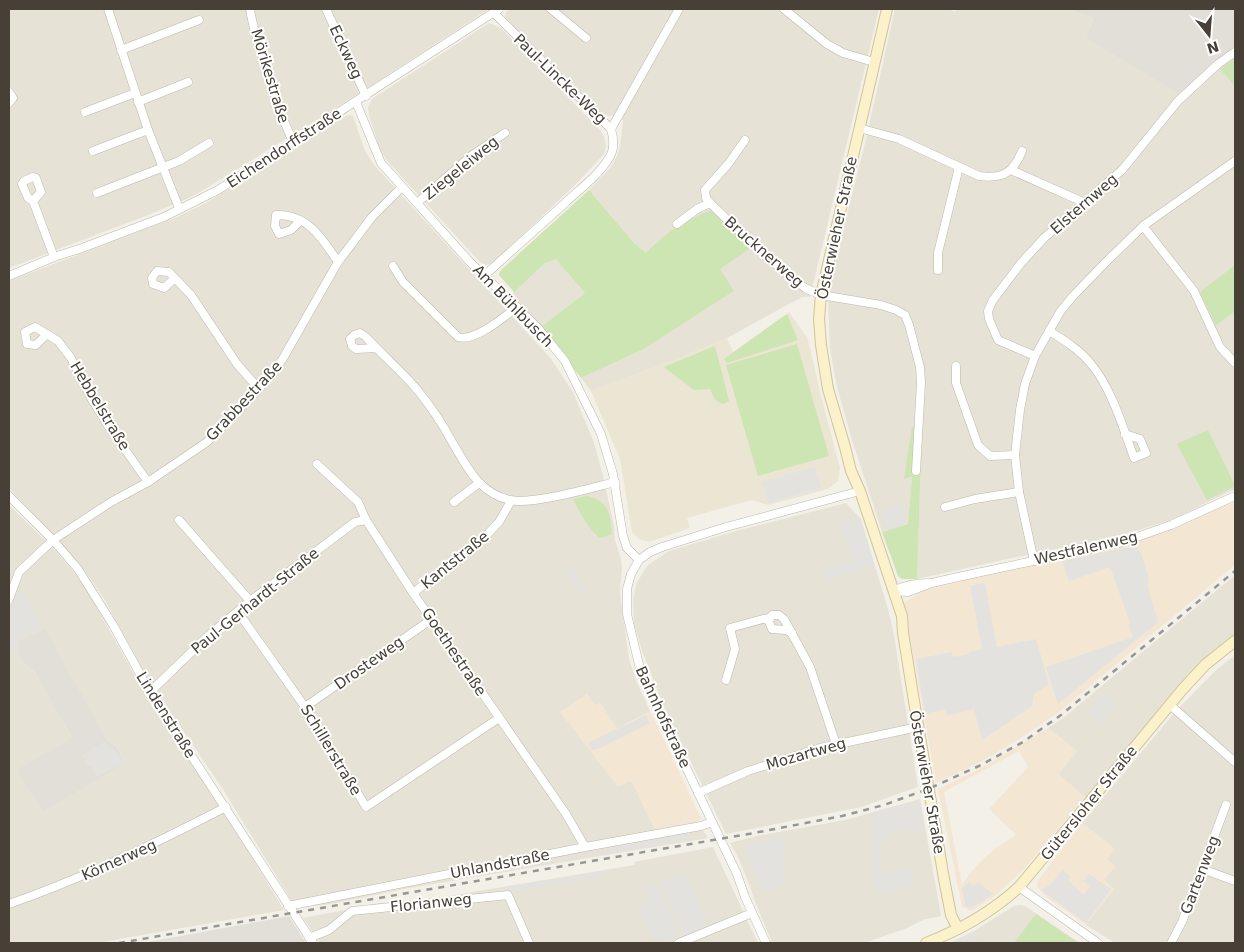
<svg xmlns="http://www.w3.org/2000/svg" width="1244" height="952" font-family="'DejaVu Sans',sans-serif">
<rect width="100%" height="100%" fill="#f3f0e8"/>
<g fill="#e6e2d6" fill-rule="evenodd">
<path d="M9 9H489L357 95 205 189 189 198 148 215 9 268Z"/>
<path d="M511 9H879L810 297H802L727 338 682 357 591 391 581 378 644 349 734 291 719 269 699 215 655 243 646 253 634 243 589 190 611 167 616 158 620 147 623 120 615 115 609 116 602 114 564 75 530 45 505 17 506 12Z"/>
<path d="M895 9H949L955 12 956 9H1069L1093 18 1086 38 1214 71 1235 56V489L1171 520 1132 532 1089 543 1012 558 917 579 922 427 904 479 912 477 908 524 882 532 852 440 837 387 830 349 828 301V290L866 139Z"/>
<path d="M489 23 501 28 601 131 604 137 606 145 604 154 576 184 493 263 486 265 480 262 388 162 380 150 369 115 368 107 372 99Z"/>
<path d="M350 115 353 116 365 151 374 165 551 359 573 392 594 443 602 472 614 526 615 540 621 559 622 567 620 594 629 659 636 680 650 711 617 729 600 703 595 706 618 787 631 780 655 830 698 823 708 838 410 888 330 904 296 908 224 791 148 679 106 602 86 572 9 488V281L177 217 206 203 346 116Z"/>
<path d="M556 258 585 293 541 327 511 294 545 263Z"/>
<path d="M846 503 861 519 888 609 894 635 918 787 861 807 726 834 665 709 642 651 634 623 633 599 637 582 648 565 669 551 736 531Z"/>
<path d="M9 505 52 547 71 569 86 589 153 708 207 784 284 910 97 943H9ZM18 653 119 750 125 762 43 812 72 738 34 671 24 663Z"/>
<path d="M1235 575V637L1086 801 1085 797 1058 774 1077 751 1048 728 1062 719Z"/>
<path d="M1235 655V943H1115L1086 925 1114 889 1104 880 1107 859 1115 849 1082 823 1175 712 1215 671Z"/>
<path d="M920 799 941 915 939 917 925 919 907 928 864 943H772L754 899 750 886 738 857 730 843 757 836 845 820Z"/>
<path d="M713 847 758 943H320L303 918 380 903 393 905 635 865 634 862Z"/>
<path d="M1020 905 1025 906 1080 943H950L974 931 1014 906Z"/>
</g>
<g fill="#f3e7d4" fill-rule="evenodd">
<path d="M1235 502V565L1059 712 1021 738 979 763 936 783 904 603 922 591 1173 527Z"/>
<path d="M587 694 595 705 600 703 618 729 650 711 701 818 698 823 655 830 631 780 618 787 560 712Z"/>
<path d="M1048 728 1077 751 1058 774 1085 797 1022 871 997 894 972 911 962 907 938 789 980 769ZM1019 751 1028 767 989 809 1016 835 997 847 977 865 962 884 944 792Z"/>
<path d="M1082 823 1115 849 1107 859 1116 866 1104 880 1114 889 1086 925 1044 895 1037 886 1038 880Z"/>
</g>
<g fill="#e2dfd9">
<path d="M1069 9H1235V49L1180 94 1086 38 1093 18Z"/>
<path d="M45 629 105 737 119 750 125 763 43 812 17 770 72 738 34 671 24 663 18 653 20 641Z"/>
<path d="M289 916 306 943H143Z"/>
</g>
<path fill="#ebe5d3" d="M789 312 807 337 810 348 820 392 840 468 838 481 828 489 768 505 752 500 687 518 690 528 649 542 639 539 632 532 620 459 591 391 682 357 727 338 733 352Z"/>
<g fill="#cde4b3">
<path d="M1235 59V86L1220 69Z"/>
<path d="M589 190 634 243 646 253C662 235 690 217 713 210L752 247 720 269 734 291 644 349 581 378 541 327 585 293 556 259 545 263 514 292 499 275 500 271Z"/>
<path d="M1235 265V311L1216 325 1200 292Z"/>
<path d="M787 314 798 340 727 363 724 359Z"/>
<path d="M797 344 829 456 758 476 726 365Z"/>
<path d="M715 346 729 401 723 404 715 400 710 389 694 390 664 367Z"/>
<path d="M912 427H922L917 579H902L898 576 882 532 908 524 912 477 904 479Z"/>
<path d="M1208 430 1235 486 1207 500 1177 444Z"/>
<path d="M587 496C610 502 610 514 612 534L600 538C587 527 581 514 573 499Z"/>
<path d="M1036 914 1078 943H1014Z"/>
</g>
<g fill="#e4e2df">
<path d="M815 467 821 488 768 503 762 482Z"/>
<path d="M900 505 906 523 888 529 882 511Z"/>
<path d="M859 518 874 565 826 580 823 571 853 562 841 523Z"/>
<path d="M1135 546 1141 553 1149 579 1148 587 1158 622 1058 704 1046 667 1133 637 1128 624 1130 623 1110 567 1069 581 1062 561Z"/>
<path d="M572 567 586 589 580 593 566 571Z"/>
<path d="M985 583 997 647 1036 639 1049 684 1034 694 1032 706 982 740 974 709 947 716 945 709 925 714 916 659 952 652 953 657 969 654V652L982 649 970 586Z"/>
<path d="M23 589 43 627 18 639V651L11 655 9 651V609L13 594Z"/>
<path d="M1103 692 1117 704 1101 724 1087 712Z"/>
<path d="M646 715 650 723 598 749 592 750 588 743Z"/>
<path d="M104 742 118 753 124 763 97 777 92 767 88 766 82 755Z"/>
<path d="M911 802 913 807 918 805 923 816 919 818 923 819 925 831 921 829 917 834 904 829 891 832V835L883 841 879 840V853L882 873 912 868 914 875 912 877 914 886 876 894 873 873 871 814Z"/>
<path d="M690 830 691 838 610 853 609 845Z"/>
<path d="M784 837V885L762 893 743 846Z"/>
<path d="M1063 870 1071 877 1068 880 1084 895 1090 886 1083 881 1089 874 1111 889 1086 923 1041 890 1049 886Z"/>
<path d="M604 871 605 876 506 894 505 888Z"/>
<path d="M686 874 707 926 683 936 660 881Z"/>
<path d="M657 882 680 937 666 943H662L657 939 652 937 641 910 649 904 646 884Z"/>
<path d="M969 882 974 886 978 882 993 894 971 908 965 906 962 888Z"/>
<path d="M974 931 979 940 974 943H956L955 941Z"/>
</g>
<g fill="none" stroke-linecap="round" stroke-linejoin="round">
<defs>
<g id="street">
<path d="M108 9 148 130 179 208"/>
<path d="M250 9C253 30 261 52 268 72 276 96 281 119 293 141"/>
<path d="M326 9 366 96"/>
<path d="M551 9 586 38"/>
<path d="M784 9 827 44 843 53 874 62"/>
<path d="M121 50 199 20"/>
<path d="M9 92 13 98 9 103"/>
<path d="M138 102 188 82"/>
<path d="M356 102 381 163 469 261 538 328 565 361 601 434 613 474 623 536 627 548 639 560"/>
<path d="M85 112 135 93"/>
<path d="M859 128 899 139 979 176C1003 179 1013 173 1022 151"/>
<path d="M611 129 679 9"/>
<path d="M745 140 729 163 705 190 706 198 710 203 765 256 805 288 821 295 881 305 896 310 905 315 909 325 920 367 921 383 916 471"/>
<path d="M93 151 148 130"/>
<path d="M1011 170 1085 203"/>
<path d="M97 193 179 161 209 143"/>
<path d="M33 201 41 192 36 178 33 177 24 181 22 184 28 198 33 201 54 257"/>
<path d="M417 203 471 156 505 133"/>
<path d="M300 221 291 230 279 234 275 226 276 215C308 214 322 238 338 262"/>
<path d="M677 224 697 209 710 203"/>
<path d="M1143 226 1194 291 1220 347 1234 362"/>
<path d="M393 266 403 282 458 337C475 342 504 317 517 307"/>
<path d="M938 270V253L959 167"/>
<path d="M9 276 54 257 82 248 164 217 218 190 499 9"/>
<path d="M484 276C511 251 539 227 566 202 580 189 599 175 609 158 615 149 614 139 611 129L494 13"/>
<path d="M175 278 164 288 153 284 152 278 157 271 169 272 191 295 237 364 259 389"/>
<path d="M1049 331C1064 340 1080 350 1091 364 1111 387 1124 430 1134 458L1146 453 1140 439 1125 434"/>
<path d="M47 334 36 345 27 344 25 332 35 327 58 341 71 358 91 398 109 427 148 482"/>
<path d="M376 348 356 349 352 346 350 339 354 335 360 333 366 337C383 356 403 372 419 392 431 407 442 423 451 440 466 465 478 493 510 500 532 505 591 488 615 482"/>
<path d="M1035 356 998 340 989 319 988 311 993 300 1021 263 1044 238 1122 170 1178 101 1218 64 1235 52"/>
<path d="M956 366V383L978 445 990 456 1015 455"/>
<path d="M317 464 358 502 366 520 413 593 566 814 585 847"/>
<path d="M9 496 53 540 78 569 113 625 150 692 313 943"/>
<path d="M454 502 479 483"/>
<path d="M945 507 975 499 1019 492"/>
<path d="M179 520 250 601"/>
<path d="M1034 561 1019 492 1015 455 1020 410 1025 384 1035 356 1060 312 1073 296 1106 262 1143 226 1235 161"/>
<path d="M893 591 908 592 932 583 958 577 1123 542 1171 525 1235 496"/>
<path d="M893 591C905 585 916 583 930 583"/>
<path d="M413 593 483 539 499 522 511 501"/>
<path d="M9 599 19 572 53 540 111 502 148 482 207 442 259 389 282 360 338 262 372 217 402 187"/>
<path d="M238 612 305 707 366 807 499 718"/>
<path d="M770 618 769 622 772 629 786 630 792 633"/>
<path d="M726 680 735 649 730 628 763 619 770 618 772 615H779L784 619 810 667 836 744"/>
<path d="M150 692 209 635 250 601 355 522 366 520"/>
<path d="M1170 705 1235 762"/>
<path d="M305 707 432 619"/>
<path d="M698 793 748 771 820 748 918 727"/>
<path d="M1202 869 1235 881"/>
<path d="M1019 887 1098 943"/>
<path d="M9 904C84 878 155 844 226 807"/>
<path d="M288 906 585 847 701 826 712 822"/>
<path d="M309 938 329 930 352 911 508 895 529 943"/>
<path d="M679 943 752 913"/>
<path d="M766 943 745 897 737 874 641 673 627 614V589L631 574 639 560 650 552 662 547 726 527 860 491"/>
<path d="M1171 943 1182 922 1226 805"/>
</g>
<g id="secondary">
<path d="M887 9 821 295 819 319 821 345 828 389 845 447 851 471 860 491 902 616 903 633 914 701 944 879 951 915 958 929"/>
<path d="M926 943C960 930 992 912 1019 887L1182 690 1205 665 1235 641"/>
</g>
</defs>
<use href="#street" stroke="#beb8ab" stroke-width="9"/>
<use href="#secondary" stroke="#d0c49a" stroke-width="12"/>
<use href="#street" stroke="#fff" stroke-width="8"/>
<use href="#secondary" stroke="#fbf1ca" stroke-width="10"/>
<path stroke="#969696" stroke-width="2.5" stroke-dasharray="6 6" stroke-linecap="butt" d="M119 943 754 833 842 816 884 805 928 789 979 766 1023 742 1061 715 1235 571"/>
</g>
<g text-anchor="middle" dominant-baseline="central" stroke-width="4" stroke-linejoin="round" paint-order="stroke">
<g font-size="15" fill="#464037" stroke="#fff">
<text transform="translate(346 52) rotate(65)">Eckweg</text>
<text transform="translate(270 76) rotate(73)">Mörikestraße</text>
<text transform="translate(560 79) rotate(44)">Paul-Lincke-Weg</text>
<text transform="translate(284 148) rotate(-33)">Eichendorffstraße</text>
<text transform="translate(461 168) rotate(-39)">Ziegeleiweg</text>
<text transform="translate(1084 204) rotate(-41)">Elsternweg</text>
<text transform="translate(837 228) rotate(-78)">Österwieher Straße</text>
<text transform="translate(764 252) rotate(41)">Brucknerweg</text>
<text transform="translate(513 306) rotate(46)">Am Bühlbusch</text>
<text transform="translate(244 401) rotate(-47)">Grabbestraße</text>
<text transform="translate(100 406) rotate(59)">Hebbelstraße</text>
<text transform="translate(1086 548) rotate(-13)">Westfalenweg</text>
<text transform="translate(455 560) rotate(-39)">Kantstraße</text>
<text transform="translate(255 601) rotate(-39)">Paul-Gerhardt-Straße</text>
<text transform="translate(454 652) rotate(56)">Goethestraße</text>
<text transform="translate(369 663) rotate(-35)">Drosteweg</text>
<text transform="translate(166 715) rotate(58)">Lindenstraße</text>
<text transform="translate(663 717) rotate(65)">Bahnhofstraße</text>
<text transform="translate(331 750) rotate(59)">Schillerstraße</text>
<text transform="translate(806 754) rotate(-16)">Mozartweg</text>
<text transform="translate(927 782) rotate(80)">Österwieher Straße</text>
<text transform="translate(1089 803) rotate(-51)">Gütersloher Straße</text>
<text transform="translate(119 860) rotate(-24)">Körnerweg</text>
<text transform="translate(500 864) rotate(-11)">Uhlandstraße</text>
<text transform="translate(1200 875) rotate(-69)">Gartenweg</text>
<text transform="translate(431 903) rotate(-6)">Florianweg</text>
</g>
</g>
<rect width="1244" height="952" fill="none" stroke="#464037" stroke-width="20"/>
<g transform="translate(1209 35) rotate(163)" stroke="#ffffff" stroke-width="4" paint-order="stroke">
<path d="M0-4L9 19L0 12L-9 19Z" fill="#464037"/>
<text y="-8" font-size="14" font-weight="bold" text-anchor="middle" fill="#464037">N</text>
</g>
</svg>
